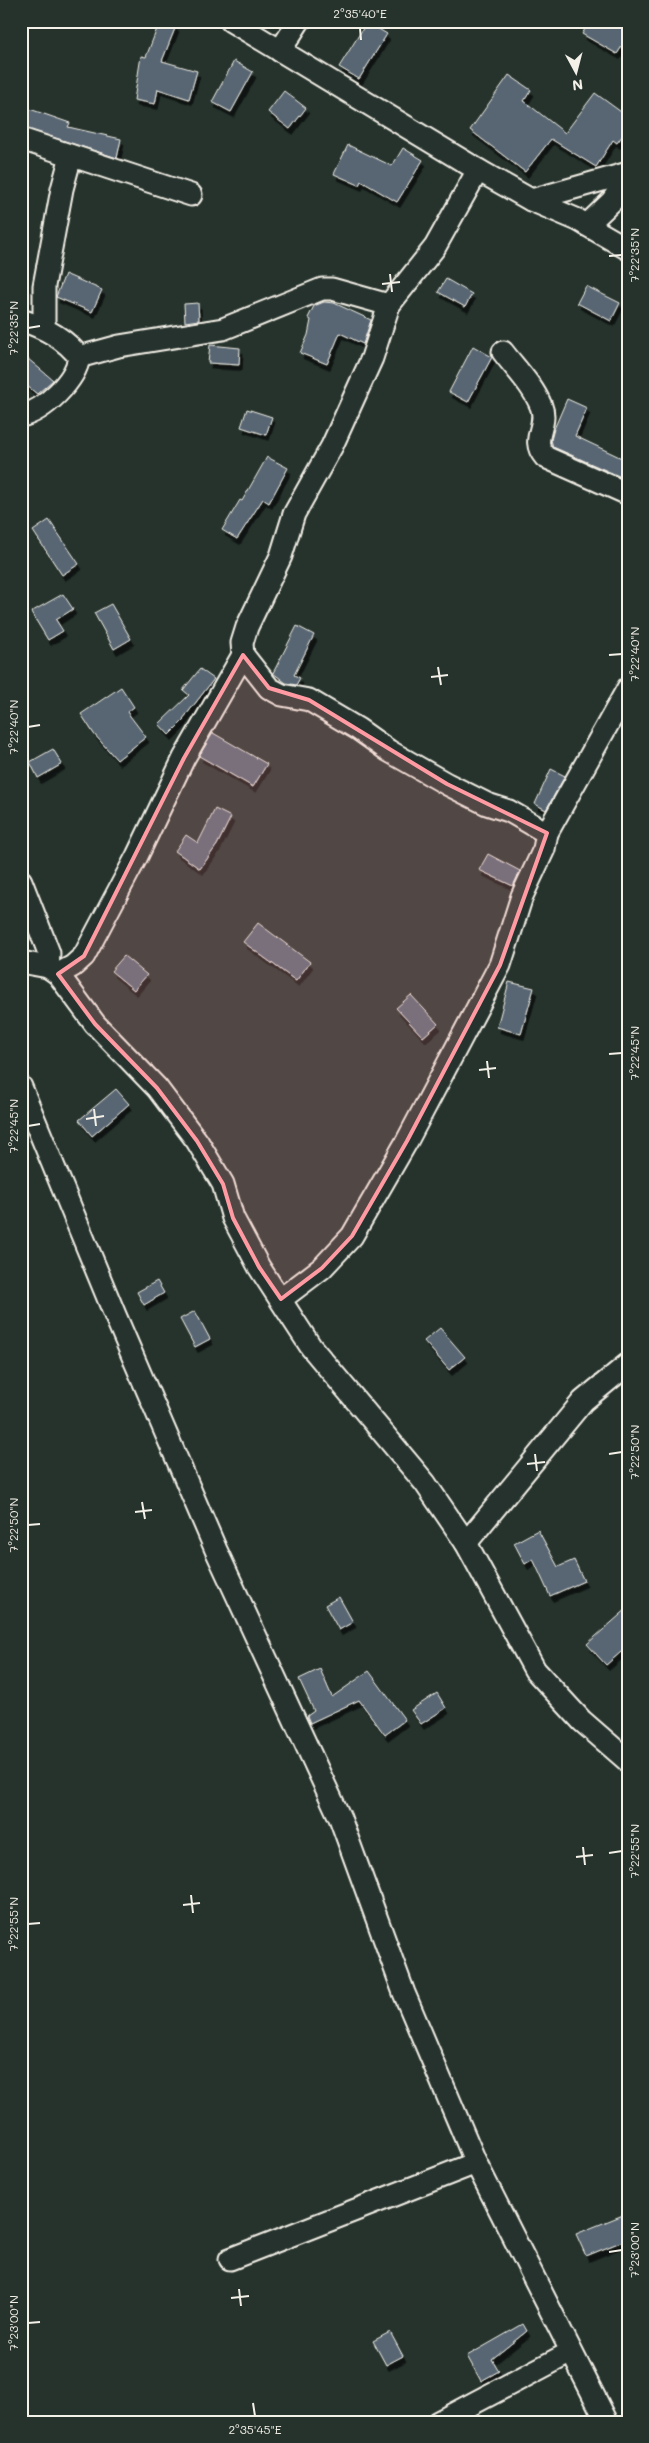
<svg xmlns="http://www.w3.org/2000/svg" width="649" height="2443" font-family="Mali,sans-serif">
<defs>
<filter id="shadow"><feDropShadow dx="3" dy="5.5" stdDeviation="0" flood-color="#0009"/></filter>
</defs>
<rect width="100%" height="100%" fill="#26332d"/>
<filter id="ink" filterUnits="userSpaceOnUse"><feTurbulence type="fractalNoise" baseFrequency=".02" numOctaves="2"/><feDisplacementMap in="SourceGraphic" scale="10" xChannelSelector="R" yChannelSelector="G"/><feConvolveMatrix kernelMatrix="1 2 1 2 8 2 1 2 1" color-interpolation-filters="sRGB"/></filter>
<g filter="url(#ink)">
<g fill="#586673" stroke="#f4f1e8" filter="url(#shadow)">
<path d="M160 21 176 26 162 61 197 71 189 99 158 89 155 104 134 100 141 56 146 57Z"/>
<path d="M590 21H612L628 31V37L617 54 582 34Z"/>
<path d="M367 22 387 34 359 79 339 67Z"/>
<path d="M234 61 253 72 231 112 212 102Z"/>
<path d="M509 75 531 90 524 101 565 133 595 93 628 117V128L617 143 613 140 596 167 551 139 525 172 470 130Z"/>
<path d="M284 91 306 108 290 129 268 112Z"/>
<path d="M21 106 70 123 68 127 121 139 117 158 21 127Z"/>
<path d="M348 145 392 166 403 148 423 160 397 202 361 181 359 185 334 174Z"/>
<path d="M65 274 102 290 92 312 56 297Z"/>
<path d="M446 279 472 294 465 307 438 292Z"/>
<path d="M586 286 620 303 611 321 577 303Z"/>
<path d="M324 302 334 303 371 320 363 344 340 333 327 364 300 353 308 335 311 320 308 318 314 306Z"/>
<path d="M198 303 199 320 185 322 184 304Z"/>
<path d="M210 345 240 348 239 365 208 363Z"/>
<path d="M473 346 492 357 468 402 449 392Z"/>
<path d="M27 358 53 380 37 394 21 381V366Z"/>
<path d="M567 399 587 408 575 436 628 461V480L553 447 551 440 554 429Z"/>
<path d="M247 409 272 417 266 435 241 427Z"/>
<path d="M267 457 288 468 269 503 263 499 237 539 222 530 240 500 242 501Z"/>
<path d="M49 520 79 564 62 575 33 531Z"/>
<path d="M63 594 73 609 56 620 63 631 48 640 31 612Z"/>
<path d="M111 604 131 639 114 649 94 613Z"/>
<path d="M297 626 314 635 294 675 300 678 296 685 286 683 273 673Z"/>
<path d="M200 669 214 679 183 719 184 720 169 735 159 724 189 695 183 690Z"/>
<path d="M121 687 134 707 127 712 146 737 117 760 94 734 81 714Z"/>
<path d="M213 733 267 764 253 787 199 756Z"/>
<path d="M53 749 62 764 38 778 30 762Z"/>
<path d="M551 769 565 776 546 810 535 804Z"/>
<path d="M215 809 231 817 217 845 200 869 175 851 186 835 198 843Z"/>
<path d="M488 854 520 871 513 886 479 870Z"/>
<path d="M258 923 310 962 296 981 243 942Z"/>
<path d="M124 956 147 975 134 990 111 971Z"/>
<path d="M509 982 534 988 521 1034 497 1027Z"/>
<path d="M411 995 438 1024 423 1037 396 1008Z"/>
<path d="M116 1089 129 1104 92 1136 79 1120Z"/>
<path d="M157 1281 164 1293 144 1305 137 1292Z"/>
<path d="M195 1311 210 1339 195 1347 180 1319Z"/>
<path d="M440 1328 465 1357 449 1370 424 1341Z"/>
<path d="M538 1530 558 1567 574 1560 584 1581 550 1596 533 1559 525 1564 514 1543Z"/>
<path d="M339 1597 353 1622 339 1630 325 1605Z"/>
<path d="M628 1608V1646L606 1665 587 1644Z"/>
<path d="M320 1669 332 1697 369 1671 405 1720 385 1735 359 1700 310 1723 307 1716 314 1711 299 1679Z"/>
<path d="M437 1693 446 1708 421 1724 411 1710Z"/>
<path d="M628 2213V2239L586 2256 576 2234Z"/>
<path d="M523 2324 527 2331 492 2359 499 2371 481 2381 467 2356Z"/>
<path d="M390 2332 403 2356 386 2365 373 2341Z"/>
</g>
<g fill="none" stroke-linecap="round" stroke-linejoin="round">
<defs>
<g id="minor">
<path d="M231 21 478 170 531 200 578 220 628 249"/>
<path d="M280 51 299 21"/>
<path d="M21 139 191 195"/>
<path d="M531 200 628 173"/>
<path d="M587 225 612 201 628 177"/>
<path d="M21 320C43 327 65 338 79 357 76 380 44 411 21 416"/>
<path d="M44 327V286L62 189 71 156"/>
<path d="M503 352C516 369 533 386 541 406 549 426 529 439 545 457L628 494"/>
<path d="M79 357 119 346 223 329 322 289H332L389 305 435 247 478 170"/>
<path d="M547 833 628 688"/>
<path d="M21 881 49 953 48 967"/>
<path d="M21 962 48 967 58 974 95 1024 157 1088 197 1141 223 1184 233 1218 259 1267 311 1347 425 1483 466 1543 535 1670 582 1721 628 1761"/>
<path d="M58 974 73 966 84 956 137 856 184 758 243 655"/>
<path d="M21 1087 115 1315 216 1550 340 1818 404 1993 476 2163 607 2422"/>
<path d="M281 1299 322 1268 352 1236 407 1141 500 965 522 896 544 849 547 833 509 811 487 804 447 784 389 751 358 729 309 700 282 695 269 688 243 655 242 643 247 627 281 556 294 514 332 446 372 358 389 305"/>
<path d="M466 1543 583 1401 628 1364"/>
<path d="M230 2259 476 2163"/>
<path d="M438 2422 571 2352"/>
</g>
</defs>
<use href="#minor" stroke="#f4f1e8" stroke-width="25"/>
<use href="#minor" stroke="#26332d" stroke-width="21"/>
</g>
</g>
<path fill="#ff9aa2" fill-opacity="0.2" stroke="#ff9aa2" stroke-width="4" stroke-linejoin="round" d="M243 655 269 688 309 700 447 784 547 833 500 965 407 1141 352 1236 322 1268 281 1299 259 1267 233 1218 223 1184 197 1141 157 1088 95 1024 58 974 84 956 184 758Z"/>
<path fill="none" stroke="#f4f1e8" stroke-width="2" d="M360 28 361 40M609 256 622 255M390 274 392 292M382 284 400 282M28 328 40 326M609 655 622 654M438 667 441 685M431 677 448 675M28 727 40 725M609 1054 622 1053M487 1061 489 1078M479 1070 496 1068M94 1109 96 1126M86 1119 104 1116M28 1126 40 1124M535 1454 537 1471M609 1454 622 1452M527 1464 545 1462M142 1502 145 1519M135 1512 152 1510M28 1525 40 1524M583 1847 585 1865M609 1853 622 1851M576 1857 593 1855M191 1895 193 1913M183 1905 200 1903M28 1924 40 1923M609 2252 622 2250M239 2289 241 2306M231 2298 249 2296M28 2323 40 2322M253 2403 255 2416"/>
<rect width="649" height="2443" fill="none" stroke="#26332d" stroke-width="55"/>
<g transform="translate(576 72) rotate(173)" stroke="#26332d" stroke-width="4" paint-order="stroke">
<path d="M0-4L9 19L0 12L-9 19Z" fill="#f4f1e8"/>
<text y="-8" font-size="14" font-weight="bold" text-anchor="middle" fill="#f4f1e8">N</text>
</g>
<rect x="28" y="28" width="594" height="2388" fill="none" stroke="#f4f1e8" stroke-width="2"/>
<g font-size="12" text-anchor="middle" fill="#f4f1e8">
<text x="360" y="18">2°35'40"E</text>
<text transform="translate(635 255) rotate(-90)" y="4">7°22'35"N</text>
<text transform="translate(14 328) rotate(-90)" y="4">7°22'35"N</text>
<text transform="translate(635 654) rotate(-90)" y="4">7°22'40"N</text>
<text transform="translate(14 727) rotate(-90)" y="4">7°22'40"N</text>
<text transform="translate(635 1053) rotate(-90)" y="4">7°22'45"N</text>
<text transform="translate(14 1126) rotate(-90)" y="4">7°22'45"N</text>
<text transform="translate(635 1452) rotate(-90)" y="4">7°22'50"N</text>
<text transform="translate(14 1525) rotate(-90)" y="4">7°22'50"N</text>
<text transform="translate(635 1851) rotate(-90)" y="4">7°22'55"N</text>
<text transform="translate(14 1924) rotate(-90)" y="4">7°22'55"N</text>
<text transform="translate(635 2250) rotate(-90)" y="4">7°23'00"N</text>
<text transform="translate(14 2323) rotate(-90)" y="4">7°23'00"N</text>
<text x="255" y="2434">2°35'45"E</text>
</g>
</svg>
